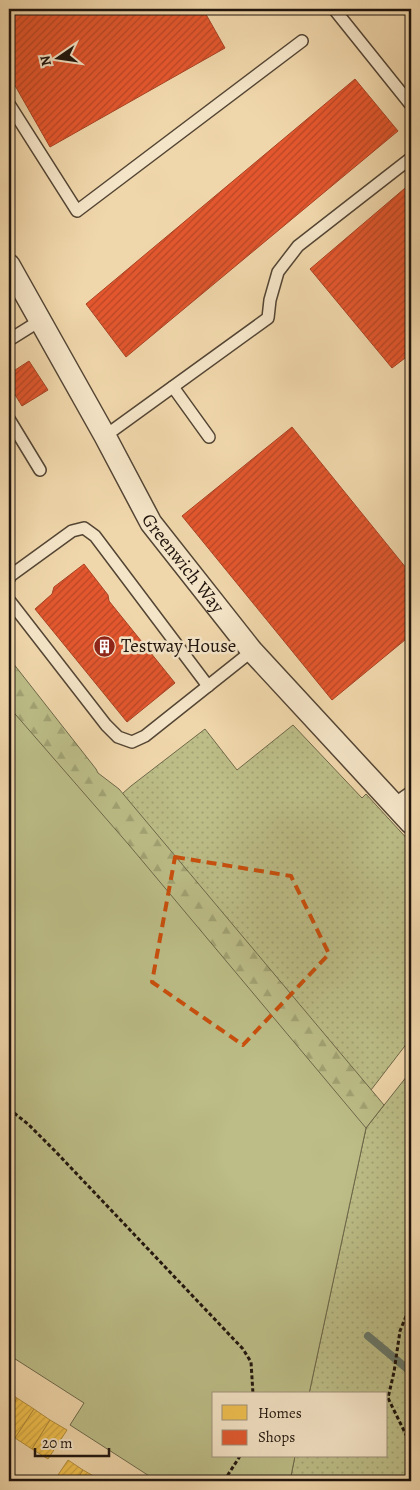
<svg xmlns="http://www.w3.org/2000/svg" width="420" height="1490" font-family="Alegreya,serif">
<defs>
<pattern id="grass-dots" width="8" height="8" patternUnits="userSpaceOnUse" patternTransform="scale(1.25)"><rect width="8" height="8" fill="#bcbd87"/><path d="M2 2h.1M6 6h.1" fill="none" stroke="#a1a273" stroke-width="1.8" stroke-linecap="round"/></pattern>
<pattern id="forest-firs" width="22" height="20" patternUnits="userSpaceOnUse" patternTransform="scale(1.25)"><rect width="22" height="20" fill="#bcbd87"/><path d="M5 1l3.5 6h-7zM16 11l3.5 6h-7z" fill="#a1a273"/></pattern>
<pattern id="homes-hatch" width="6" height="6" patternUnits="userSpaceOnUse" patternTransform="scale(1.25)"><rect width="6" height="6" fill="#f2c14e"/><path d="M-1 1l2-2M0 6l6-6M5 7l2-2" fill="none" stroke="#cfa543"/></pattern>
<pattern id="shops-hatch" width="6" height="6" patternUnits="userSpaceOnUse" patternTransform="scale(1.25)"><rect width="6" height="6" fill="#e4572e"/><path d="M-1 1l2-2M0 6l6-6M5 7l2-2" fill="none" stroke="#b84726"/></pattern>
</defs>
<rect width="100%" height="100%" fill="#f0d7ab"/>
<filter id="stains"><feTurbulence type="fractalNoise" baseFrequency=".004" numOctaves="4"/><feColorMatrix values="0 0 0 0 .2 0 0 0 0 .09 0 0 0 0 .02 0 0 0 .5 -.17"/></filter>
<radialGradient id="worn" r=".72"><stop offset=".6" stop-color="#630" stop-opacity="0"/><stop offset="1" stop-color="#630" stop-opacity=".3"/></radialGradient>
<g fill="url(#grass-dots)" stroke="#6e684a">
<path d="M293 725 362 798 366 794 411 843V1038L371 1090 114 801 131 786 205 729 237 770Z"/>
<path d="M411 1071V1481H290L295 1456H386V1394H309L366 1128Z"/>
</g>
<path fill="url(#forest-firs)" stroke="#6e684a" d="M9 658 96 769 98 773 119 789 384 1105 366 1128 356 1172 9 727Z"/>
<path fill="#bcbd87" stroke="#6e684a" d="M9 707 129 845 366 1128 309 1394H214V1456H295L290 1481H157L70 1425 84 1403 9 1355Z"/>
<g fill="url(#homes-hatch)" stroke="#b38d3a">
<path d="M9 1393 17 1398 9 1411Z"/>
<path d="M17 1398 34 1409 15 1438 9 1434V1411Z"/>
<path d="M34 1409 50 1420 32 1449 15 1438Z"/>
<path d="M50 1420 67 1430 48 1459 32 1449Z"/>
<path d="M68 1460 83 1470 76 1481H54Z"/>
<path d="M83 1470 99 1479 97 1481H76Z"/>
</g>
<g fill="url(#shops-hatch)" stroke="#a94324">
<path d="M26 9H203L225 48 50 147 9 75V19Z"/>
<path d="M355 79 398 131 126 357 86 304Z"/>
<path d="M411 183V358L409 355 392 368 310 269Z"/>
<path d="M29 361 48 390 22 406 9 385V374Z"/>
<path d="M292 427 411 574V635L332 700 182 516Z"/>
<path d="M84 564 108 595 109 601 175 683 127 722 35 609 52 594 54 587Z"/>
</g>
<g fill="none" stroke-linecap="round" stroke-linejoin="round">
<path stroke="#697869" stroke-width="8" d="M368 1336 411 1372"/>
<defs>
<g id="lane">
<path d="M334 9 411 105"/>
<path d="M9 104 77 211 302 41"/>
<path d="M9 340 41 320"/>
<path d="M173 387 209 437"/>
<path d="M9 419 40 470"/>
<path d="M105 436 268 318 270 300 278 272 298 246 411 158"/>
<path d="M9 579 10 576 72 531 84 528 95 536 208 686"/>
<path d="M9 600 106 725 118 737 132 742 145 736 252 651"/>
<path d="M394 804 411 792"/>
</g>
<g id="street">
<path id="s1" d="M9 265 105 436 151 523 252 651 411 823"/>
</g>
</defs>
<use href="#lane" stroke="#534534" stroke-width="14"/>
<use href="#street" stroke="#534534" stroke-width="24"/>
<g stroke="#1f140d" stroke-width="3" stroke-dasharray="4 2.5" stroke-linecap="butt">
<path d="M9 1109 28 1124 55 1151 243 1349 251 1362 253 1394"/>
<path d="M411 1304 400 1331 394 1372 388 1398 411 1445"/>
<path d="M224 1481 240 1456"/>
</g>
<use href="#lane" stroke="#f5e5c8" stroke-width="11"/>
<use href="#street" stroke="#f5e5c8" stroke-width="21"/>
</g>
<path fill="none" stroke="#ca4f0c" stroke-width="4" stroke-dasharray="10 6" stroke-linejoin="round" d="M175 857 291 876 329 954 243 1045 152 982Z"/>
<defs>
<symbol id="building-disc" viewBox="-11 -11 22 22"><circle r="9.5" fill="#8f2418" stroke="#f5e5c8"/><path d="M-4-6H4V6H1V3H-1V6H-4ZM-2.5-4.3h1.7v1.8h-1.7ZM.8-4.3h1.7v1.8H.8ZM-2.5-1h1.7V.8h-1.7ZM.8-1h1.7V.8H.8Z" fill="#fff"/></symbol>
</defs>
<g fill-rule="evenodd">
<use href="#building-disc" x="92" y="634" width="25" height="25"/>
</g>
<g text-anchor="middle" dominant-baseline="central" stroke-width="5" stroke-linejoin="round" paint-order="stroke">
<g font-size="19" fill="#1f140d" stroke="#f5e5c8">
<text stroke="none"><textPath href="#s1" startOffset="346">Greenwich Way</textPath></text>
</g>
<g font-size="19" fill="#1f140d" stroke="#f5e5c8" text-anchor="start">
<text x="121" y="646">Testway House</text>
</g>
</g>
<rect width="420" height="1490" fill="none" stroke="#f0d7ab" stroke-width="30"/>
<rect x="10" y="10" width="400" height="1470" fill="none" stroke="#1f140d" stroke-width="2.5"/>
<rect x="15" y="15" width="390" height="1460" fill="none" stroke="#1f140d"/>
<rect x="212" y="1392" width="175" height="65" fill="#f5e5c8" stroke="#9f917d"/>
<rect x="222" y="1405" width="25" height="15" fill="#f2c14e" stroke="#9f917d"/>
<text x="258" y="1418" font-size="15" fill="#1f140d">Homes</text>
<rect x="222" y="1430" width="25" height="15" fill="#e4572e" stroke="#9f917d"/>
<text x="258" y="1442" font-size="15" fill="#1f140d">Shops</text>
<g transform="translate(58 58) rotate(257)" stroke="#f5e5c8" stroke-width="4" paint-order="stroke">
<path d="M0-4L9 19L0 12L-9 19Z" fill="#1f140d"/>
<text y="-8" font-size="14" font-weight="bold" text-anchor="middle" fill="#1f140d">N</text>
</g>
<path d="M35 1448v8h74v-8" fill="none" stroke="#1f140d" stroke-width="2.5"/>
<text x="42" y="1448" font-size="15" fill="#1f140d" stroke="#f5e5c8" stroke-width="4" paint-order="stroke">20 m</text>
<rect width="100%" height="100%" filter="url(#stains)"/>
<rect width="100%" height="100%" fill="url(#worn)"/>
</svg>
